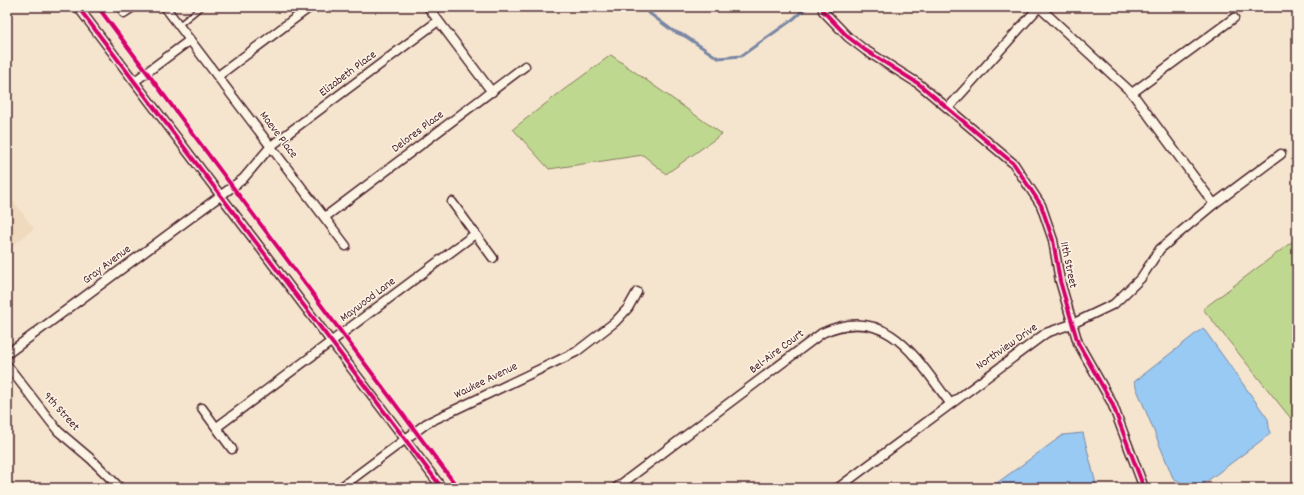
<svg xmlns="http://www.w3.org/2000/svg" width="1304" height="495" font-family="Dekko,sans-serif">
<rect width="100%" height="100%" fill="#f5e5ce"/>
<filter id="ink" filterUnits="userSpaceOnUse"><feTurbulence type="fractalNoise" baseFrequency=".025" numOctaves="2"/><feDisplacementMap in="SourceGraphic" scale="8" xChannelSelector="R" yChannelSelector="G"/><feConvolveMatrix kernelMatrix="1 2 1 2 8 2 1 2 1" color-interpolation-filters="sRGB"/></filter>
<g filter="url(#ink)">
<path fill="#f0dabe" d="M7 192 34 229 7 250Z"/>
<g fill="#bfd88f" stroke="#847c5d">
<path d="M611 55 722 134 666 174 643 155 549 169 513 129 562 91Z"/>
<path d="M1297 238V426L1203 309Z"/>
</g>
<g fill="#98caf4" stroke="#7986a4">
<path d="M1203 328 1268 419 1270 434 1198 488H1190L1173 478 1134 382Z"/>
<path d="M1083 433 1097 488H990L1063 435Z"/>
</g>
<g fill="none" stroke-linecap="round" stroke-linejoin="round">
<path stroke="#7986a4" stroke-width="3" d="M641 7 673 31 685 36 718 58 741 56 792 20 807 7"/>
<defs>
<path id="service" d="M179 25 201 7"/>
<g id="minor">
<path d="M78 7 442 488"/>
<path d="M165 7 346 246"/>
<path d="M428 7 492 92"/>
<path d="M1039 7 1132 93 1214 204"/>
<path d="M823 11 848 37 865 50 919 84 1014 164 1041 205 1053 240 1060 281 1078 343 1112 403 1144 488"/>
<path d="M124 13 133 7"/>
<path d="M218 76 310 7"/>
<path d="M135 81 190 40"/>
<path d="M1132 93 1234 18"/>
<path d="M949 107 1039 7"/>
<path d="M452 202 493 258"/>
<path d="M325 217 525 66"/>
<path d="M7 354 243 179 271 146 438 21"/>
<path d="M7 365 58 431 91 459 120 488"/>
<path d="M202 408 232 449"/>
<path d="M217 427 475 234"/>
<path d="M340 488 427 423 576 352 615 322 628 308 637 292"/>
<path d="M616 488 822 333C887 303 916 358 950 403"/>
<path d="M838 488 1046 333 1072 324 1114 304 1141 278 1160 249 1214 204 1281 154"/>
</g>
</defs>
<use href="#service" stroke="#4a1f2b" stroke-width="7"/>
<use href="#minor" stroke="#4a1f2b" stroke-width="11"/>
<use href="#service" stroke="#fcf5e5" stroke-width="4"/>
<use href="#minor" stroke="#fcf5e5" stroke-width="8"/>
<defs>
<g id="cycleway">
<path d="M78 7 442 488"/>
<path d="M98 7 458 488"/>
<path d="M823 11 848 37 865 50 919 84 1014 164 1041 205 1053 240 1060 281 1078 343 1112 403 1144 488"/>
</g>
</defs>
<use href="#cycleway" stroke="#fcf5e5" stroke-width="6"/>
<use href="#cycleway" stroke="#d6006c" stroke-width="4"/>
</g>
</g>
<g text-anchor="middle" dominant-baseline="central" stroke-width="3" stroke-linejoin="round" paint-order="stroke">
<g font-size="12" fill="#4a1f2b" stroke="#fcf5e5">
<text transform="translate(348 74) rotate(-37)">Elizabeth Place</text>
<text transform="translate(418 132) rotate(-37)">Delores Place</text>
<text transform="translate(278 135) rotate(53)">Maeve Place</text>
<text transform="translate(107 265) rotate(-37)">Gray Avenue</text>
<text transform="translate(1068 265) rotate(78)">11th Street</text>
<text transform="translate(368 300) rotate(-37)">Maywood Lane</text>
<text transform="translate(1007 347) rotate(-35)">Northview Drive</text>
<text transform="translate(777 352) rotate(-37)">Bel-Aire Court</text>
<text transform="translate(486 381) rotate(-26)">Waukee Avenue</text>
<text transform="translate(61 412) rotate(48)">9th Street</text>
</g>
</g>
<rect width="1304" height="495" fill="none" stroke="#fcf5e5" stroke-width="24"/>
<rect x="12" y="12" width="1280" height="471" fill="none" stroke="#4a1f2b" stroke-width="1.5" filter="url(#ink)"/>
</svg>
